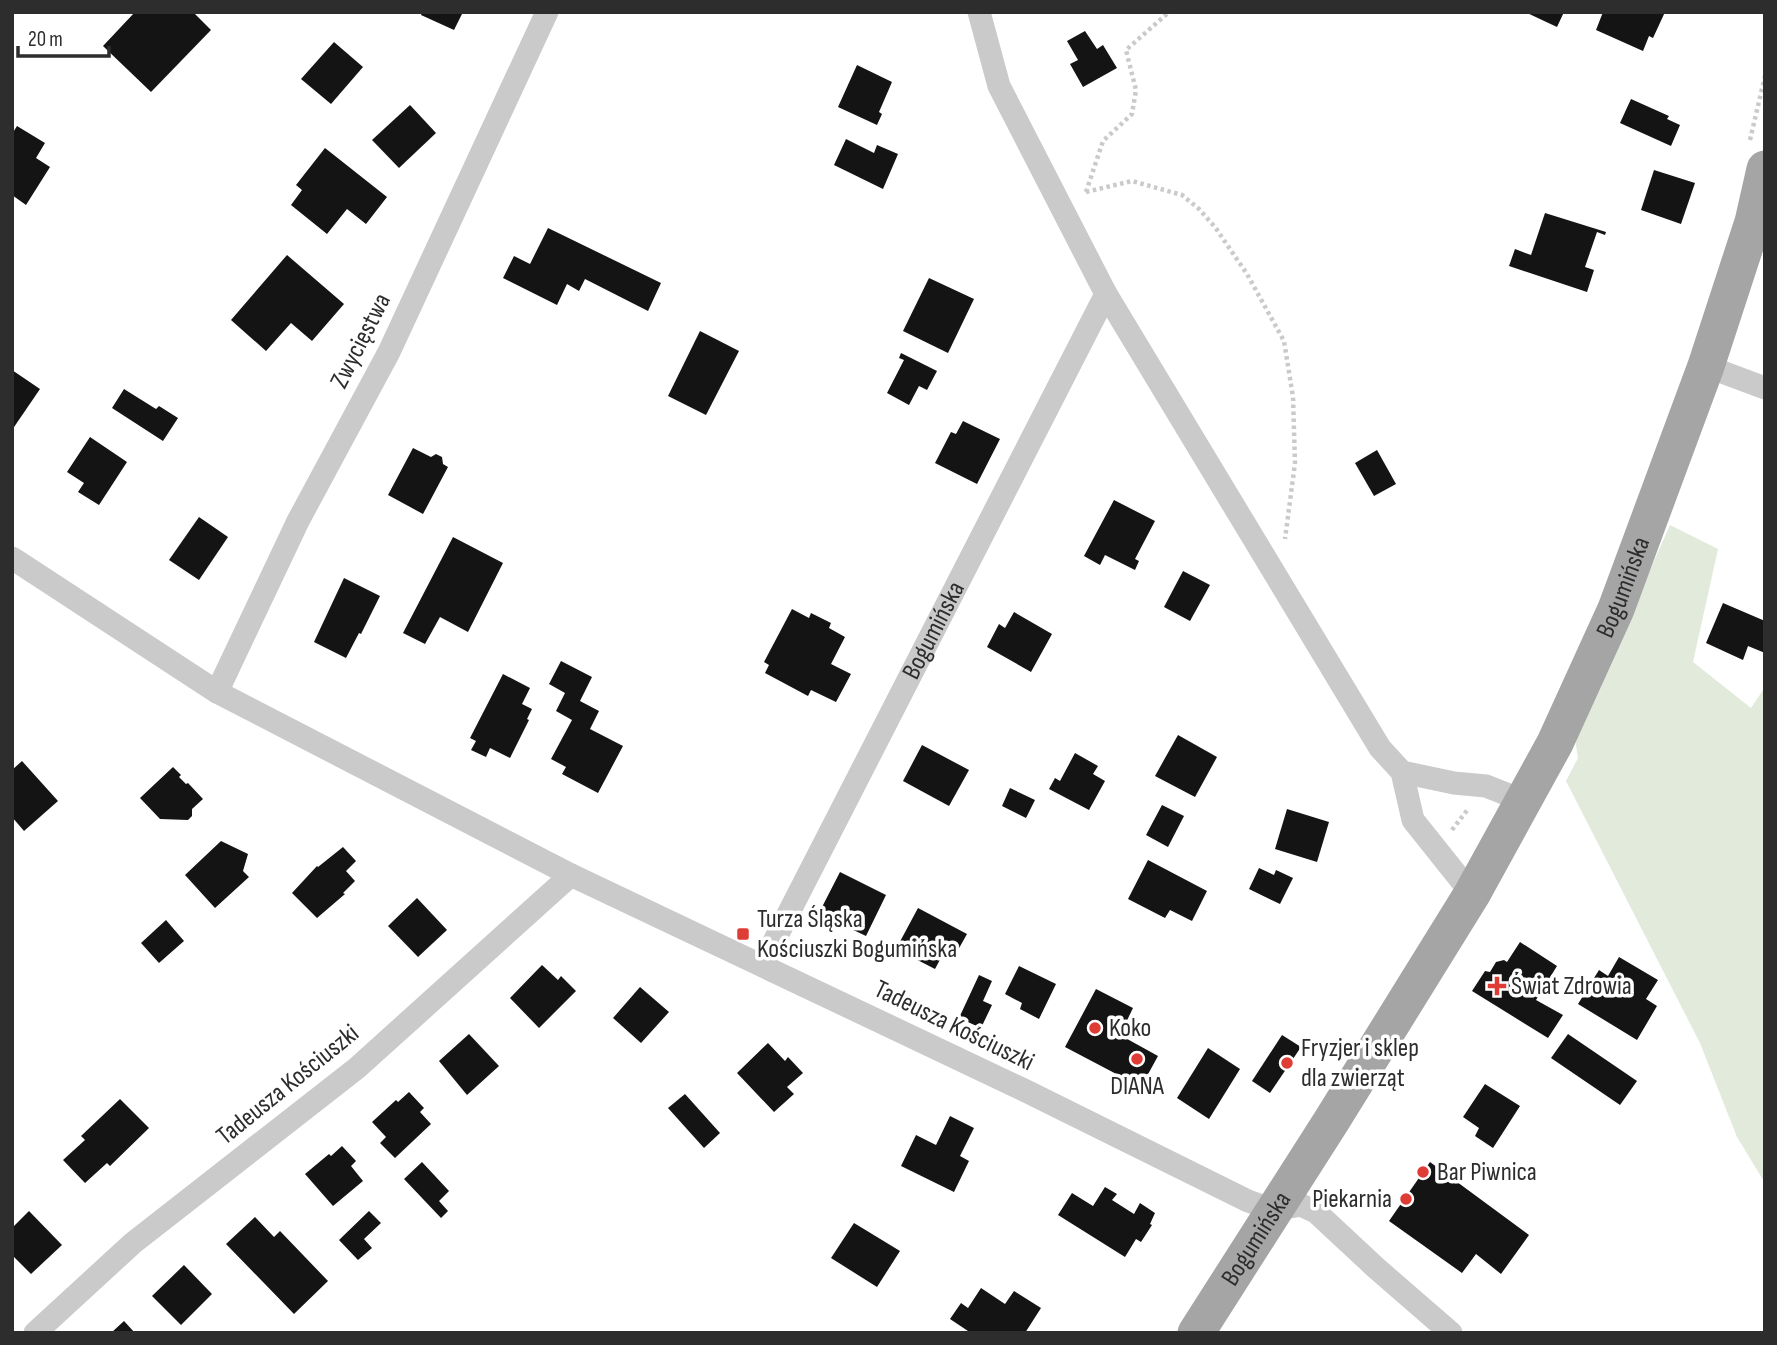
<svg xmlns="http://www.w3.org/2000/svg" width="1777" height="1345" font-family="'Sofia Sans Condensed',sans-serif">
<rect width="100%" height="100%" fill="#fff"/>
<path fill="#e1eadb" d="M1670 525 1718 549 1693 662 1751 708 1765 687V1183L1737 1137 1700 1043 1566 781 1578 758 1575 739Z"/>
<g fill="#141414">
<path d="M135 12H193L211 30 151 92 103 46Z"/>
<path d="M422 12H463L454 30 421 15Z"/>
<path d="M1525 12H1564L1557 27Z"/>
<path d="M1603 12H1665L1653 38 1649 36 1643 51 1596 30Z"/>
<path d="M1085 31 1097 49 1103 45 1117 68 1083 87 1070 64 1078 60 1067 41Z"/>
<path d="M334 42 363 67 331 104 301 79Z"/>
<path d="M857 65 892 82 879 112 882 114 877 125 838 107Z"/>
<path d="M1631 99 1669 116 1667 119 1680 125 1671 146 1620 123Z"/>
<path d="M410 105 436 133 399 168 372 140Z"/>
<path d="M17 126 45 143 36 158 50 167 26 205 12 195 14 186 12 184V134Z"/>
<path d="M846 139 874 153 877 145 898 154 883 189 834 165Z"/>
<path d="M325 148 387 197 366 224 347 209 327 234 291 205 302 190 296 185Z"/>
<path d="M1654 170 1695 183 1681 224 1641 210Z"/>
<path d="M1545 213 1606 232 1605 235 1597 232 1585 267 1594 270 1587 292 1509 266 1515 249 1531 255Z"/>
<path d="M548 228 661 283 648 311 585 279 579 291 567 284 557 305 503 278 514 256 530 264Z"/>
<path d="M287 255 344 304 312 341 291 323 266 351 231 320Z"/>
<path d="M929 278 974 299 948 353 903 331Z"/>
<path d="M700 331 739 351 706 415 668 396Z"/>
<path d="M901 353 937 371 927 390 919 386 909 405 887 393 904 360 899 358Z"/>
<path d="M12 370 40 389 12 430Z"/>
<path d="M124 389 156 409 159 406 178 418 163 441 112 408Z"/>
<path d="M963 421 1000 439 977 484 935 463 951 432 956 434Z"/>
<path d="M90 437 127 462 99 505 78 492 84 483 67 472Z"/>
<path d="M413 448 431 457 436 454 442 457 443 464 448 467 423 514 388 495Z"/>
<path d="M1377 450 1396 484 1374 496 1355 463Z"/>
<path d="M1114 500 1155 521 1135 559 1139 561 1135 570 1105 555 1100 565 1084 556Z"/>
<path d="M199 517 228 537 199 580 169 560Z"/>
<path d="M453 537 503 563 468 632 440 617 425 644 403 633Z"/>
<path d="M1183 571 1210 585 1190 621 1164 607Z"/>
<path d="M344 578 380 596 361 634 359 633 346 658 314 642Z"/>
<path d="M1723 603 1765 621V653L1748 646 1743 660 1706 643Z"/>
<path d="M792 609 809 618 811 613 831 623 829 628 845 637 831 664 851 674 836 702 811 690 808 696 765 673 769 665 764 662Z"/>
<path d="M1014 612 1052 634 1031 672 987 647 999 624 1005 628Z"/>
<path d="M561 661 592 677 580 701 599 711 590 729 623 746 598 793 562 774 566 767 551 759 572 720 556 711 565 693 549 684Z"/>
<path d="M503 674 530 688 522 704 532 709 527 719 529 720 510 758 490 748 486 757 471 750 476 741 470 738Z"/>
<path d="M1178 735 1217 757 1195 797 1155 776Z"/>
<path d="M922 745 969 770 949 806 903 781Z"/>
<path d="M1075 753 1098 766 1093 774 1105 781 1089 810 1049 789 1055 778 1060 781Z"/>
<path d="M22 761 58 801 24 831 12 817V770Z"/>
<path d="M173 767 181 775 179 777 186 784 188 783 203 799 192 809V816L188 820 160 819 140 798Z"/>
<path d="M1010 788 1035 800 1026 818 1002 806Z"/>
<path d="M1162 805 1184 816 1168 847 1146 835Z"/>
<path d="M1287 809 1329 822 1317 862 1275 849Z"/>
<path d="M221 841 248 854 243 871 249 877 215 908 185 875Z"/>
<path d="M343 847 356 861 346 871 355 881 343 893 345 894 317 918 292 893 317 866 318 867Z"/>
<path d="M1148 860 1207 891 1192 921 1170 910 1165 918 1128 899Z"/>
<path d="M1259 868 1274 875 1276 870 1293 878 1280 904 1249 889Z"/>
<path d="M840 872 886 895 866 936 845 926 847 922 821 909Z"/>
<path d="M417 898 447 930 418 957 388 926Z"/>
<path d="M918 908 967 934 953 959 943 954 935 969 896 949Z"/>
<path d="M166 920 184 941 159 963 141 943Z"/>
<path d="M1520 942 1557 966 1536 1000 1563 1015 1548 1038 1472 991 1485 971 1490 972 1496 962 1504 960 1507 962Z"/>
<path d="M1619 957 1658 980 1646 999 1657 1006 1637 1040 1578 1004 1599 970 1608 976Z"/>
<path d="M542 965 558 980 561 976 576 991 539 1028 510 998Z"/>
<path d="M1019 966 1056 984 1039 1019 1020 1009 1022 1003 1005 994Z"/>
<path d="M979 975 992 981 983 1001 992 1005 981 1028 959 1018Z"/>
<path d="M640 987 669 1012 641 1043 613 1018Z"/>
<path d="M1096 989 1133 1008 1120 1035 1158 1056 1141 1087 1065 1047Z"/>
<path d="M469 1034 499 1066 467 1095 439 1061Z"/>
<path d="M1568 1034 1637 1081 1620 1105 1551 1058Z"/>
<path d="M1282 1035 1301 1047 1270 1093 1252 1081Z"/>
<path d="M768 1043 785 1061 788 1057 803 1073 787 1087 794 1094 774 1112 737 1073Z"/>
<path d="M1208 1048 1240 1069 1209 1119 1177 1098Z"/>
<path d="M1485 1084 1520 1106 1493 1148 1475 1136 1479 1128 1463 1117Z"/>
<path d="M409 1092 424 1108 420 1112 431 1124 395 1158 380 1143 386 1137 372 1122 396 1100 398 1102Z"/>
<path d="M685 1094 720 1133 704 1148 668 1108Z"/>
<path d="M120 1099 149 1128 110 1166 107 1163 85 1183 63 1160 85 1140 81 1136Z"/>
<path d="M950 1116 974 1128 960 1156 969 1161 954 1192 901 1166 916 1135 936 1145Z"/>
<path d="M342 1146 356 1161 351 1166 363 1181 333 1206 305 1174 329 1154 331 1156Z"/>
<path d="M422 1162 449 1191 439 1201 448 1211 441 1218 404 1179Z"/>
<path d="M1430 1162 1529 1235 1501 1274 1476 1254 1462 1273 1389 1221Z"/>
<path d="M1105 1187 1117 1194 1112 1200 1134 1214 1140 1203 1155 1213 1150 1224 1152 1225 1141 1242 1136 1239 1125 1257 1058 1215 1072 1193 1093 1206Z"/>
<path d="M29 1211 62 1245 31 1274 12 1255V1228Z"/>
<path d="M369 1211 381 1223 364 1239 372 1248 358 1260 339 1240Z"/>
<path d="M255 1217 274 1237 280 1231 328 1281 294 1314 226 1244Z"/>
<path d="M854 1223 900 1251 877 1287 831 1258Z"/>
<path d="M184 1265 212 1294 181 1325 152 1296Z"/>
<path d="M981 1288 1005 1304 1014 1291 1041 1308 1025 1333H971L950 1319 961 1303 968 1308Z"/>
<path d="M124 1321 135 1333H111Z"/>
</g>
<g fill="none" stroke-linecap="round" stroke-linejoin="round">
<g stroke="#cacaca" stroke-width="4.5" stroke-dasharray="3.5 3.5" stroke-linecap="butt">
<path d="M1750 140 1765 76"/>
<path d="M1086 192 1132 181 1182 195 1199 209 1215 227 1247 274 1284 341 1293 397 1295 463 1285 539"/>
<path d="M1086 192 1103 141 1132 114 1136 90 1126 50 1169 12"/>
<path d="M1452 830 1468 809"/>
</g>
<g stroke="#cacaca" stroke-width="23">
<path d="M979 12 999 86 1106 294 1380 748 1402 772 1413 820 1472 894"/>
<path d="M1706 366 1765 388"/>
<path d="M12 558 217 692 571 875 1026 1091 1248 1201 1274 1210 1301 1205 1316 1212 1375 1267 1451 1333"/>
<path d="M217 692 298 521 389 352 547 12"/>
<path d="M1402 772 1454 783 1486 786 1524 801"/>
<path id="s1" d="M762 965 1106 294"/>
<path d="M35 1333 133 1243 357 1068 571 875"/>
</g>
<path stroke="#a5a5a5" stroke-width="37" id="s2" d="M1196 1333 1332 1120 1472 894 1555 743 1616 609 1706 366 1753 222 1765 169"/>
</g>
<g fill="#de3c34" stroke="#fff" stroke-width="2.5">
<rect x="736" y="927" width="14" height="14" rx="3.5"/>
<path d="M1493.5 975.5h7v7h7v7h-7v7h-7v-7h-7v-7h7z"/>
<circle cx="1095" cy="1028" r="7"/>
<circle cx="1137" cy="1059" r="7"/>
<circle cx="1287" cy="1063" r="7"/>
<circle cx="1423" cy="1172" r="7"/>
<circle cx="1406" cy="1199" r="7"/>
</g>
<g text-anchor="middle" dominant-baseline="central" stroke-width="7" stroke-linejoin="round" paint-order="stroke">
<g font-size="26" fill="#2d2d2d" stroke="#fff">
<text transform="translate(361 341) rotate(-63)">Zwycięstwa</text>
<text stroke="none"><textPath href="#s2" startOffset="861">Bogumińska</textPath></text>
<text stroke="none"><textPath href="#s1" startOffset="376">Bogumińska</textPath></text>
<text transform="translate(954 1026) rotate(26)">Tadeusza Kościuszki</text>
<text transform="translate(288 1085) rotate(-39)">Tadeusza Kościuszki</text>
<text stroke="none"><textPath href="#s2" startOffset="112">Bogumińska</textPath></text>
</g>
<g font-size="26" fill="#2d2d2d" stroke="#fff" text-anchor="start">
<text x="757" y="919">Turza Śląska<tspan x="757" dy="30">Kościuszki Bogumińska</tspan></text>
<text x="1511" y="986">Świat Zdrowia</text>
<text x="1109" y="1028">Koko</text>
<text x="1301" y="1048">Fryzjer i sklep<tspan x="1301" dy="30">dla zwierząt</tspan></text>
<text x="1137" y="1086" text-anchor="middle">DIANA</text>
<text x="1437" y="1172">Bar Piwnica</text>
<text x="1392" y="1199" text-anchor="end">Piekarnia</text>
</g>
</g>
<rect width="1777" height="1345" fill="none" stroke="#2d2d2d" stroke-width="28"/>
<path d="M18 46v10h91v-10" fill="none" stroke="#2d2d2d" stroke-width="3.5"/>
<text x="28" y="46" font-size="21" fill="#2d2d2d" stroke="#ffffff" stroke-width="5" paint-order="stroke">20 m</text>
</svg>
